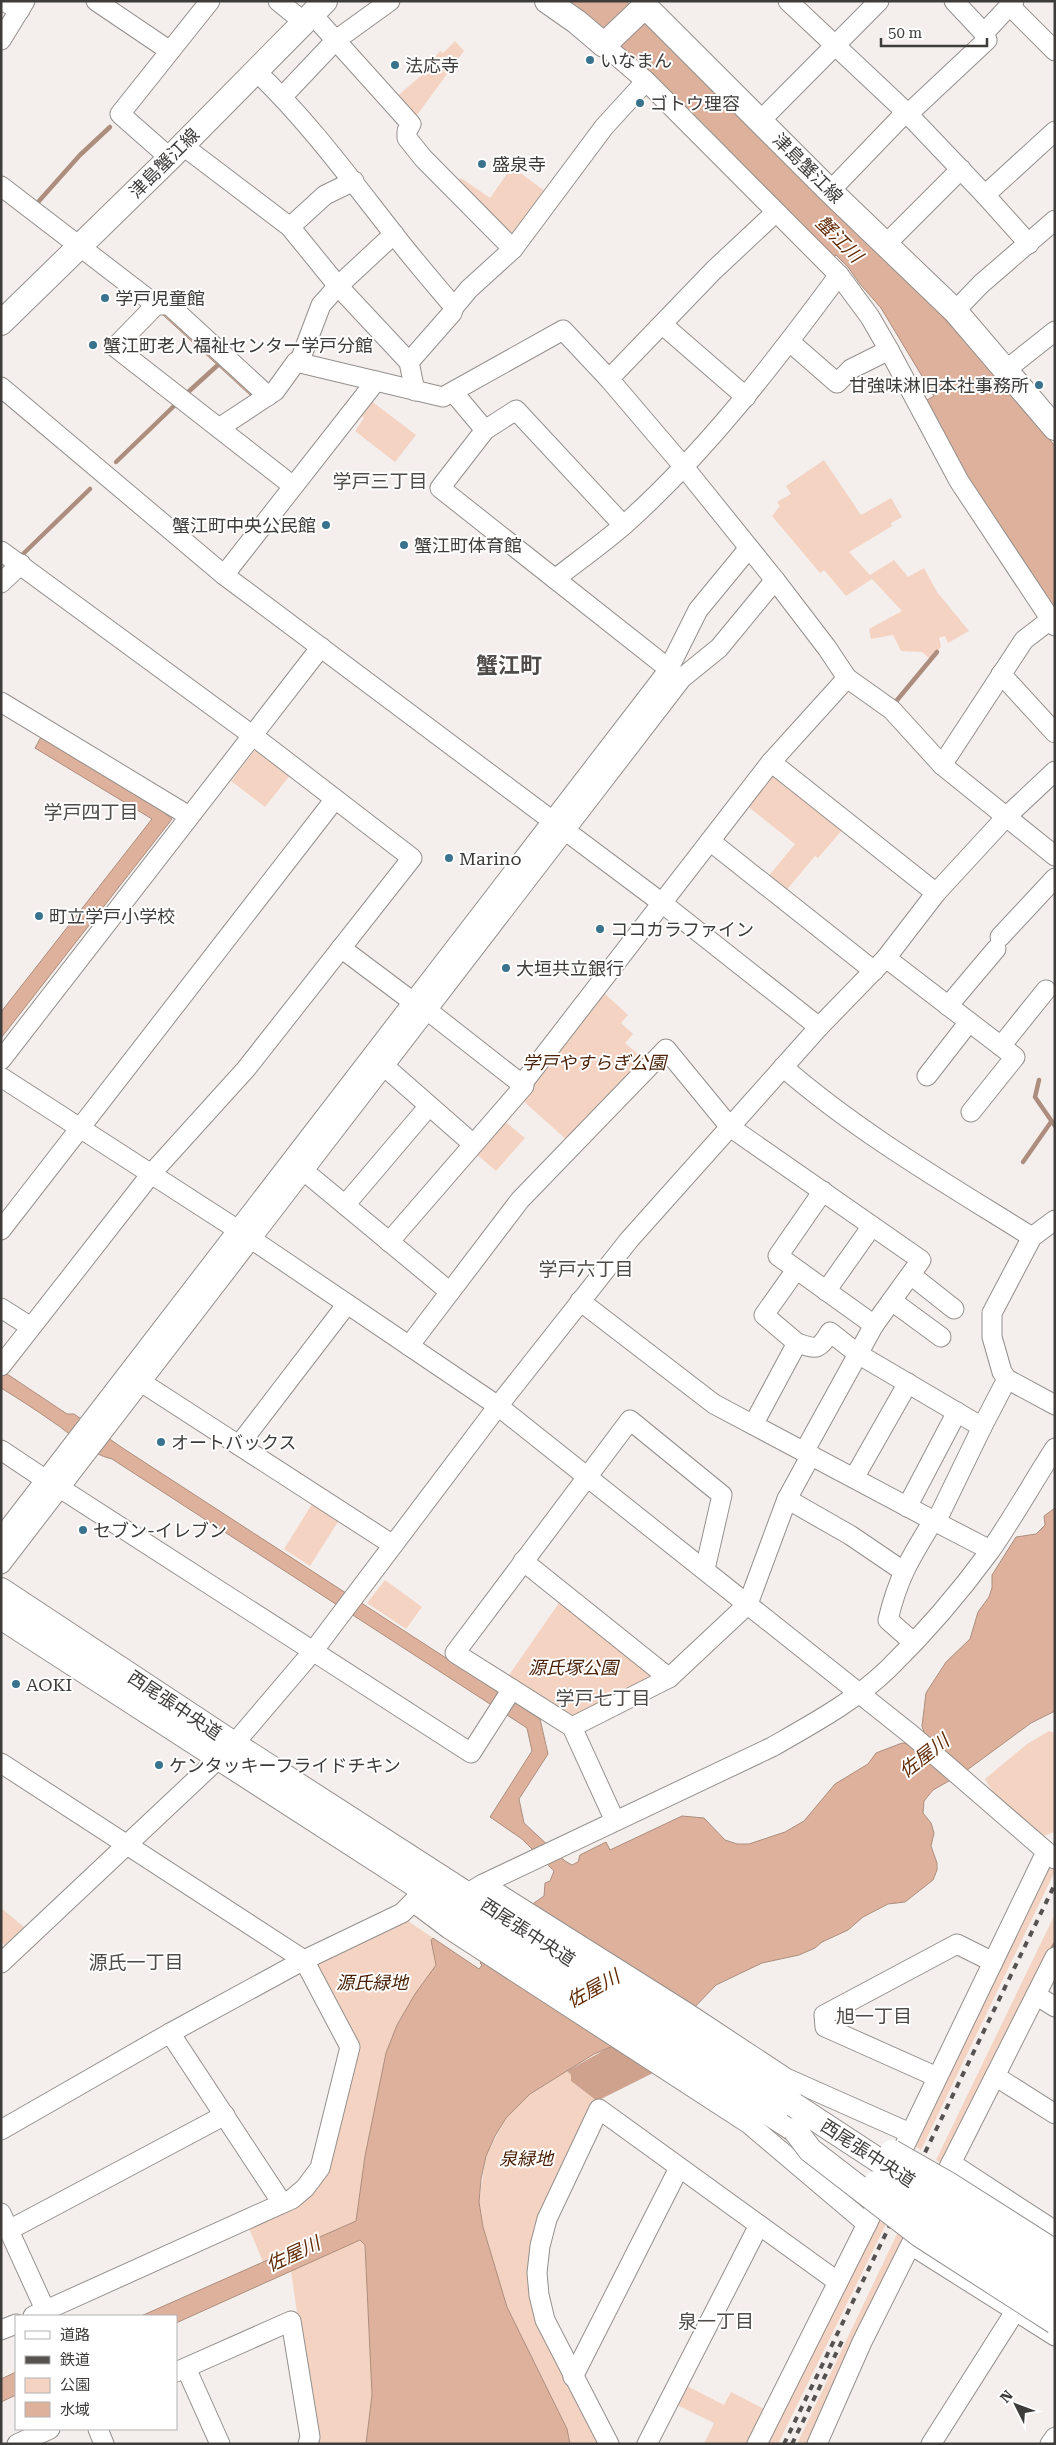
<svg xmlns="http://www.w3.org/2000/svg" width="1056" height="2445" font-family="'Roboto Serif','Noto Sans JP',serif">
<rect width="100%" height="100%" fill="#f4efec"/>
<g fill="#f4d3c2">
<path d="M455 41 464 51 414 119 394 99 430 68 433 69 439 63 434 58 440 51 443 53Z"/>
<path d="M512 167 549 194 513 242 456 184 461 178 490 198Z"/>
<path d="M370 400 416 435 395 462 355 431 364 418 359 414Z"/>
<path d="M824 460 861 515 891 498 902 517 891 523 892 526 849 552 870 575 894 560 908 577 924 568 937 592 969 631 948 643 945 636 939 638 941 647 930 659 922 652 901 651 893 635 871 639 869 629 902 611 872 579 846 596 824 570 820 573 772 516 780 506 777 502 791 494 786 486Z"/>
<path d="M261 750 291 774 265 807 231 781 254 751Z"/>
<path d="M775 776 843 829 818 858 815 856 785 892 767 878 795 844 746 805 768 777Z"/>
<path d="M602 991 628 1015 621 1023 633 1034 625 1043 646 1061 569 1142 520 1098Z"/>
<path d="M502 1119 525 1138 496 1171 473 1151Z"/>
<path d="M314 1501 341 1517 310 1566 284 1549Z"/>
<path d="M385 1580 422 1607 406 1629 367 1603Z"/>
<path d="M561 1600 655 1674 654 1680 576 1717 566 1716 507 1678Z"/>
<path d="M1049 1731 1055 1733V1832L1043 1836C1018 1825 998 1802 985 1779L1027 1744Z"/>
<path d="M1047 1862 1055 1864V1871L921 2150 911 2144Z"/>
<path d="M1 1908 24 1927 5 1945 1 1942Z"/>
<path d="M1055 1914V1942L943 2164 936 2160Z"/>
<path d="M405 1919 433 1938 431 1940 436 1965 415 1994 397 2025 360 2240 365 2245 372 2395 366 2444H314L315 2436 291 2271 284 2253 263 2262 248 2226 310 2192 356 2045 315 1967 316 1960Z"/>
<path d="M567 2071 571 2075V2081L597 2101 550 2193 536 2223 532 2245 540 2324 603 2444H570L567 2429 507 2307 483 2227 479 2202 486 2156 506 2118 530 2094Z"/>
<path d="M877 2220 886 2224 778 2444H765Z"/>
<path d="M898 2232 905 2236 809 2444H797Z"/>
<path d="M687 2386 724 2405 731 2392 768 2411 752 2444H704L714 2423 677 2405Z"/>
</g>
<path fill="#cea28c" d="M615 2044 657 2071 597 2101 571 2081V2075L567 2071Z"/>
<g fill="#ddb19b" stroke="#ad8e7e">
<path d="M561 1H626L929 302 983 360 1055 446V609L961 468 927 400 934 396 881 308 860 284 848 267 836 255 831 260Z"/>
<path d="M166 312 253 392 250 395 163 315Z"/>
<path d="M41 737 160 809 172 819 1 1038V1012L152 819 35 748Z"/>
<path d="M1 1370 67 1414H74L121 1447 540 1719 548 1754 519 1799 524 1823 565 1861 572 1865 578 1862 580 1855 606 1842 610 1850 682 1816 704 1818 725 1840 737 1844H749L785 1832 804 1821 835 1784 868 1764 876 1753 902 1743 912 1745 925 1736 922 1726 926 1693 946 1662 970 1639 978 1612 989 1597 992 1588V1575L1016 1537 1036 1534 1045 1525 1044 1516 1055 1508V1711L1031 1723 963 1773 933 1790 924 1801 923 1813 931 1823 934 1833 931 1846 937 1863V1870L933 1880 905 1902 888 1904 863 1917 848 1930 822 1942 815 1948 799 1955 762 1963 716 1985 688 2014 594 2054 530 2094 506 2118 495 2136 486 2156 481 2179 479 2202 483 2227 507 2307 567 2429 570 2444H366L372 2395 365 2245 360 2240 176 2323V2316H141L356 2221 365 2156 386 2053 397 2025 415 1994 436 1965 431 1940 433 1938 479 1969 482 1965 480 1963 534 1903 544 1896 545 1883 550 1881 554 1871 522 1839 490 1817 532 1751 527 1728 112 1459C89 1454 72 1434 53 1422 36 1410 19 1399 1 1388Z"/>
<path d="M16 2372V2395L1 2402V2379Z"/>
</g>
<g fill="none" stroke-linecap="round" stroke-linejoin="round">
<g stroke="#ad8e7e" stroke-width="4.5">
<path d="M39 201 80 155 110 127"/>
<path d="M186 394 219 364"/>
<path d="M116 462 174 406"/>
<path d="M22 555 90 489"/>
<path d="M893 705 937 652"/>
<path d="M1039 1080 1035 1097 1055 1126"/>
<path d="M1023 1162 1051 1122"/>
<path d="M1050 1953 1055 1944"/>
</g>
<defs>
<g id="minor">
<path d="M3 1 20 10"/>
<path d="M96 1 170 51"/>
<path d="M278 1 304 22"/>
<path d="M788 1 906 112 985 195 1055 131"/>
<path d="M954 1 984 33 1014 1"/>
<path d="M1010 6 1055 51"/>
<path d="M312 14 411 124 407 131V138L423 158 513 249"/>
<path d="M1 40 25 1"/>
<path d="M604 45 646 81 839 275 870 317 889 350 959 481 1055 626"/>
<path d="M256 71C308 121 349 177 393 233 412 258 433 282 454 307"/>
<path d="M283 96 336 40 390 1"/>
<path d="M908 114 987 40 984 33"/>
<path d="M760 121 879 1"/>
<path d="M182 145 290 227 338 286 409 362 415 391"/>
<path d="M170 158 120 114 210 1"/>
<path d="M1 186 156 305H169L268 396"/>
<path d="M830 191 906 112"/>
<path d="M985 195 1029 244"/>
<path d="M290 227 325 195 354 181"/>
<path d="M886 244 961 169"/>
<path d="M156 305 115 347 293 486"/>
<path d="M955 311 981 284 1055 220"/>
<path d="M663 325 746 397"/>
<path d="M790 342 837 383 851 369 889 350"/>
<path d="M409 362 452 313 454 307 469 289 513 249 604 127 646 81"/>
<path d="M299 363 321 305 338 286 394 234"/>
<path d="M1007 369 1055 331"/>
<path d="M609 379 714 270 776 212"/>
<path d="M1 387 224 575 662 903 819 1027"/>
<path d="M453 392 485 430"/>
<path d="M219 428 275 391 296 362 443 397 563 330 609 379 684 467 775 580 827 648 847 678 892 710 942 765 1055 856"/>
<path d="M623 525 516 410 485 430 440 488 669 669"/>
<path d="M1 551 252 735 412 858 246 1069 151 1174 1 1366"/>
<path d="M224 575 376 381"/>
<path d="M555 579C578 561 602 544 624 525 706 452 773 364 839 275"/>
<path d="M1 583 21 564"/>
<path d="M1001 674 1055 733"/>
<path d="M1 702 189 816"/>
<path d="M771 762 936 893"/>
<path d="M942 765 1024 640 1050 620"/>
<path d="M710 841 874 971"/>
<path d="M1000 937 1055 878"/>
<path d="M341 948 413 1002"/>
<path d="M886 958 1015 1057 971 1112"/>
<path d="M948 1006 996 949"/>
<path d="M1001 1046 1046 990"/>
<path d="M1 1060 321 647"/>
<path d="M384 1066 473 1144"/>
<path d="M783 1067C859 1133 947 1184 1032 1237"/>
<path d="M927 1076 969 1022"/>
<path d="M1 1077 238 1230 498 1406 913 1736 1055 1859"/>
<path d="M522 1084 771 762 847 678"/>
<path d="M304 1171 450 1292"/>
<path d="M823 1191 778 1256 874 1325"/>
<path d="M345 1205 429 1106"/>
<path d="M1 1230 335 799"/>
<path d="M389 1242 524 1086 427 1010"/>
<path d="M796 1270 764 1315 797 1343"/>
<path d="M911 1275 954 1309"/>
<path d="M826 1291 872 1226"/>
<path d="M580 1301 714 1404 936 1522 982 1427 858 1354 830 1332C818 1351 817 1349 797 1343L753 1425"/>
<path d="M892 1301 941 1337"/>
<path d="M1 1308 31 1327"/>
<path d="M409 1346 520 1200 666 1049 730 1127 921 1260 874 1325 804 1452"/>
<path d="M1007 1379 1055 1405"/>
<path d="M141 1382 393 1545"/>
<path d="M982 1427 1007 1379 1002 1372 992 1337V1313L1032 1237 1055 1220"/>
<path d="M239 1445 347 1304"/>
<path d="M1 1450 46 1480"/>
<path d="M854 1478 908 1383"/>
<path d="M60 1488 471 1753 512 1689"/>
<path d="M787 1499 850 1535 903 1571"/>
<path d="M907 1507 957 1412"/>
<path d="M936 1522 990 1550"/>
<path d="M1 1538 667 672 698 610 749 548"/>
<path d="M523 1561 669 1678"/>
<path d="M1 1564 682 678 719 648 775 580"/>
<path d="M913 1642 888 1620C898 1577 911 1557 933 1521"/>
<path d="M572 1727 669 1678 748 1604 787 1499 811 1455"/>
<path d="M1 1763 304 1960 350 2047 320 2168 305 2188 292 2199 33 2316"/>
<path d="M615 1821 572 1727 455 1653 630 1420 722 1495 705 1569"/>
<path d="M483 1884 686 2012 786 2078 910 2133"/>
<path d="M468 1893 483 1884 772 1747C812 1724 855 1701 888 1669 925 1633 960 1592 990 1551 1013 1518 1033 1482 1055 1448"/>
<path d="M413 1902 449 1929 749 2124 867 2224"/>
<path d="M1 1963 234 1744 314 1650 498 1406 629 1240 819 1027 886 958 936 893 1007 816 1055 771"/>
<path d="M1036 1995 1055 2007"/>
<path d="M170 2033 282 2203"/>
<path d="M995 2076 1055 2114"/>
<path d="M937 2077 825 2027 824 2015 957 1944 993 1962"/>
<path d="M1 2130 170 2033 304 1960 402 1913 422 1893"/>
<path d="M951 2163 1055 2231"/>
<path d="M936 2193 1055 1957"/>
<path d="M1 2213 48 2316"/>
<path d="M9 2230 225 2115"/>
<path d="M911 2245 1055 2336"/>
<path d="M1 2330 16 2324"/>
<path d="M186 2368 220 2444"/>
<path d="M176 2372 291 2321 310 2437 308 2444"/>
<path d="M573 2377 679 2168"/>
<path d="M98 2429 104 2444"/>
<path d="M17 2444 50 2429"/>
<path d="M609 2444 545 2320 539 2295 537 2273 540 2246 547 2219 599 2109 838 2282"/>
<path d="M647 2444 759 2225"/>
<path d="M757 2444 867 2224 1046 1852"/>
<path d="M817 2444 862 2342 922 2222"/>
<path d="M931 2444 1016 2310"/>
<path d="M1050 2444 1055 2437"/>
</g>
<g id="major">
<path d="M547 1 577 22 604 45 645 6 830 191 955 311 1055 428"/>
<path d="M1 323 170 158 325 1"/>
<path d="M1 1590 234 1744 794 2105"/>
<path d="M1 1617 795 2130"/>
</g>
</defs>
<use href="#minor" stroke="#94908d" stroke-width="21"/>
<use href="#major" stroke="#94908d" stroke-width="26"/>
<use href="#minor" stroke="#fff" stroke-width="19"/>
<use href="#major" stroke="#fff" stroke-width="24"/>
<g stroke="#555251" stroke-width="4" stroke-dasharray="6 6" stroke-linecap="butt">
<path d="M784 2444 1055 1884"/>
<path d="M792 2444 844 2337"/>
</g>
<defs>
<g id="major-bridge">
<path d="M794 2105 1055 2276"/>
<path d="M795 2130 810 2150 920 2235 1055 2322"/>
<path d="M892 2152 948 2184 1055 2252"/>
<path d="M876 2183 1055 2297"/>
</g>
</defs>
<use href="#major-bridge" stroke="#94908d" stroke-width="26" stroke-linecap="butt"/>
<use href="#major-bridge" stroke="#fff" stroke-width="24"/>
</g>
<g fill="#39728c" stroke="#fff" stroke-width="2">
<circle cx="590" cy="60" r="5"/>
<circle cx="395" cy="65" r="5"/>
<circle cx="640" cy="103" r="5"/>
<circle cx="482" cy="164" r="5"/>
<circle cx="105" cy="298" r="5"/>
<circle cx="93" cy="345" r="5"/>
<circle cx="1039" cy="385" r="5"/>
<circle cx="326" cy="525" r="5"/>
<circle cx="404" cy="545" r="5"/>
<circle cx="449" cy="858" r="5"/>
<circle cx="39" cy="916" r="5"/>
<circle cx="600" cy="929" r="5"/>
<circle cx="506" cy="968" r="5"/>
<circle cx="161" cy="1442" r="5"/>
<circle cx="83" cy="1530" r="5"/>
<circle cx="16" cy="1684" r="5"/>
<circle cx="159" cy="1765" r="5"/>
</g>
<g text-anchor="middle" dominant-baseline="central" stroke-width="4" stroke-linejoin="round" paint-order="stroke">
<g font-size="18" fill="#3e3c3b" stroke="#fff" text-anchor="start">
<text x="600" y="60">いなまん</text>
<text x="405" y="65">法応寺</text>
<text x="650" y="103">ゴトウ理容</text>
<text x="492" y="164">盛泉寺</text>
<text x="115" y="298">学戸児童館</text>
<text x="103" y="345">蟹江町老人福祉センター学戸分館</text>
<text x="1029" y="385" text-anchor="end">甘強味淋旧本社事務所</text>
<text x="316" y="525" text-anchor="end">蟹江町中央公民館</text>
<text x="414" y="545">蟹江町体育館</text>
<text x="459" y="858">Marino</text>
<text x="49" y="916">町立学戸小学校</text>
<text x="610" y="929">ココカラファイン</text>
<text x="516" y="968">大垣共立銀行</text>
<text x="171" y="1442">オートバックス</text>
<text x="93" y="1530">セブン-イレブン</text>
<text x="26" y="1684">AOKI</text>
<text x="169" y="1765">ケンタッキーフライドチキン</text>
</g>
<g font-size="18" fill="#3e3c3b" stroke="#fff">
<text transform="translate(164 163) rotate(-45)">津島蟹江線</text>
<text transform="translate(808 168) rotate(45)">津島蟹江線</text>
<text transform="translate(175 1705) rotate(34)">西尾張中央道</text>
<text transform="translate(528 1932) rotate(33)">西尾張中央道</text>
<text transform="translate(868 2153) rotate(33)">西尾張中央道</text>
</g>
<g font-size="18" font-style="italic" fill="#4b2208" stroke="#fff">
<text x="594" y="1062">学戸やすらぎ公園</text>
<text x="573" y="1667">源氏塚公園</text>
<text x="372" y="1982">源氏緑地</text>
<text x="526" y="2158">泉緑地</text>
</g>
<g font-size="19" font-style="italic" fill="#622c08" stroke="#fff">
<text transform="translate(839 239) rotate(45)">蟹江川</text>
<text transform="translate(924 1756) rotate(-38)">佐屋川</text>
<text transform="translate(593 1989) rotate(-29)">佐屋川</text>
<text transform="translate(293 2254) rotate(-25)">佐屋川</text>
</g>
<g font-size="19" fill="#4f4b48" stroke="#fff">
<text x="380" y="481">学戸三丁目</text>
<text x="91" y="812">学戸四丁目</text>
<text x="586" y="1269">学戸六丁目</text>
<text x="603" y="1698">学戸七丁目</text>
<text x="136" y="1962">源氏一丁目</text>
<text x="874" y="2016">旭一丁目</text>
<text x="716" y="2321">泉一丁目</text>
</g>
<g font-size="22" font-weight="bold" fill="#4f4b48" stroke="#fff">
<text x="509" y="665">蟹江町</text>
</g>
</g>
<rect width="1056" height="2445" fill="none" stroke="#3e3c3b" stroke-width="5"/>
<rect x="15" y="2315" width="162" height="115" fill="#ffffff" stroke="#b2b1b1"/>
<rect x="25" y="2331" width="25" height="8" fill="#ffffff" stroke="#b2b1b1"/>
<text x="60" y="2340" font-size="15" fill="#3e3c3b">道路</text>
<rect x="25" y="2356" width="25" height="8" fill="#555251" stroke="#b2b1b1"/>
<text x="60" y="2365" font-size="15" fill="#3e3c3b">鉄道</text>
<rect x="25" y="2378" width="25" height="15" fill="#f4d3c2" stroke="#b2b1b1"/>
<text x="60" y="2390" font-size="15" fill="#3e3c3b">公園</text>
<rect x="25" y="2402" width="25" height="15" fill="#ddb19b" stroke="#b2b1b1"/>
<text x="60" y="2415" font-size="15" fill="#3e3c3b">水域</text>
<g transform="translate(1016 2405) rotate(312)" stroke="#ffffff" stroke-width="4" paint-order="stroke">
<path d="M0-4L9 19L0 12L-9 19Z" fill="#3e3c3b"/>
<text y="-8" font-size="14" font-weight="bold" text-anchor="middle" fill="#3e3c3b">N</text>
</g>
<path d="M881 38v8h106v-8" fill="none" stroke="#3e3c3b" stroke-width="2.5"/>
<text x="888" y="38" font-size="15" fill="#3e3c3b" stroke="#ffffff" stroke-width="4" paint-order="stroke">50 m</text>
</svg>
